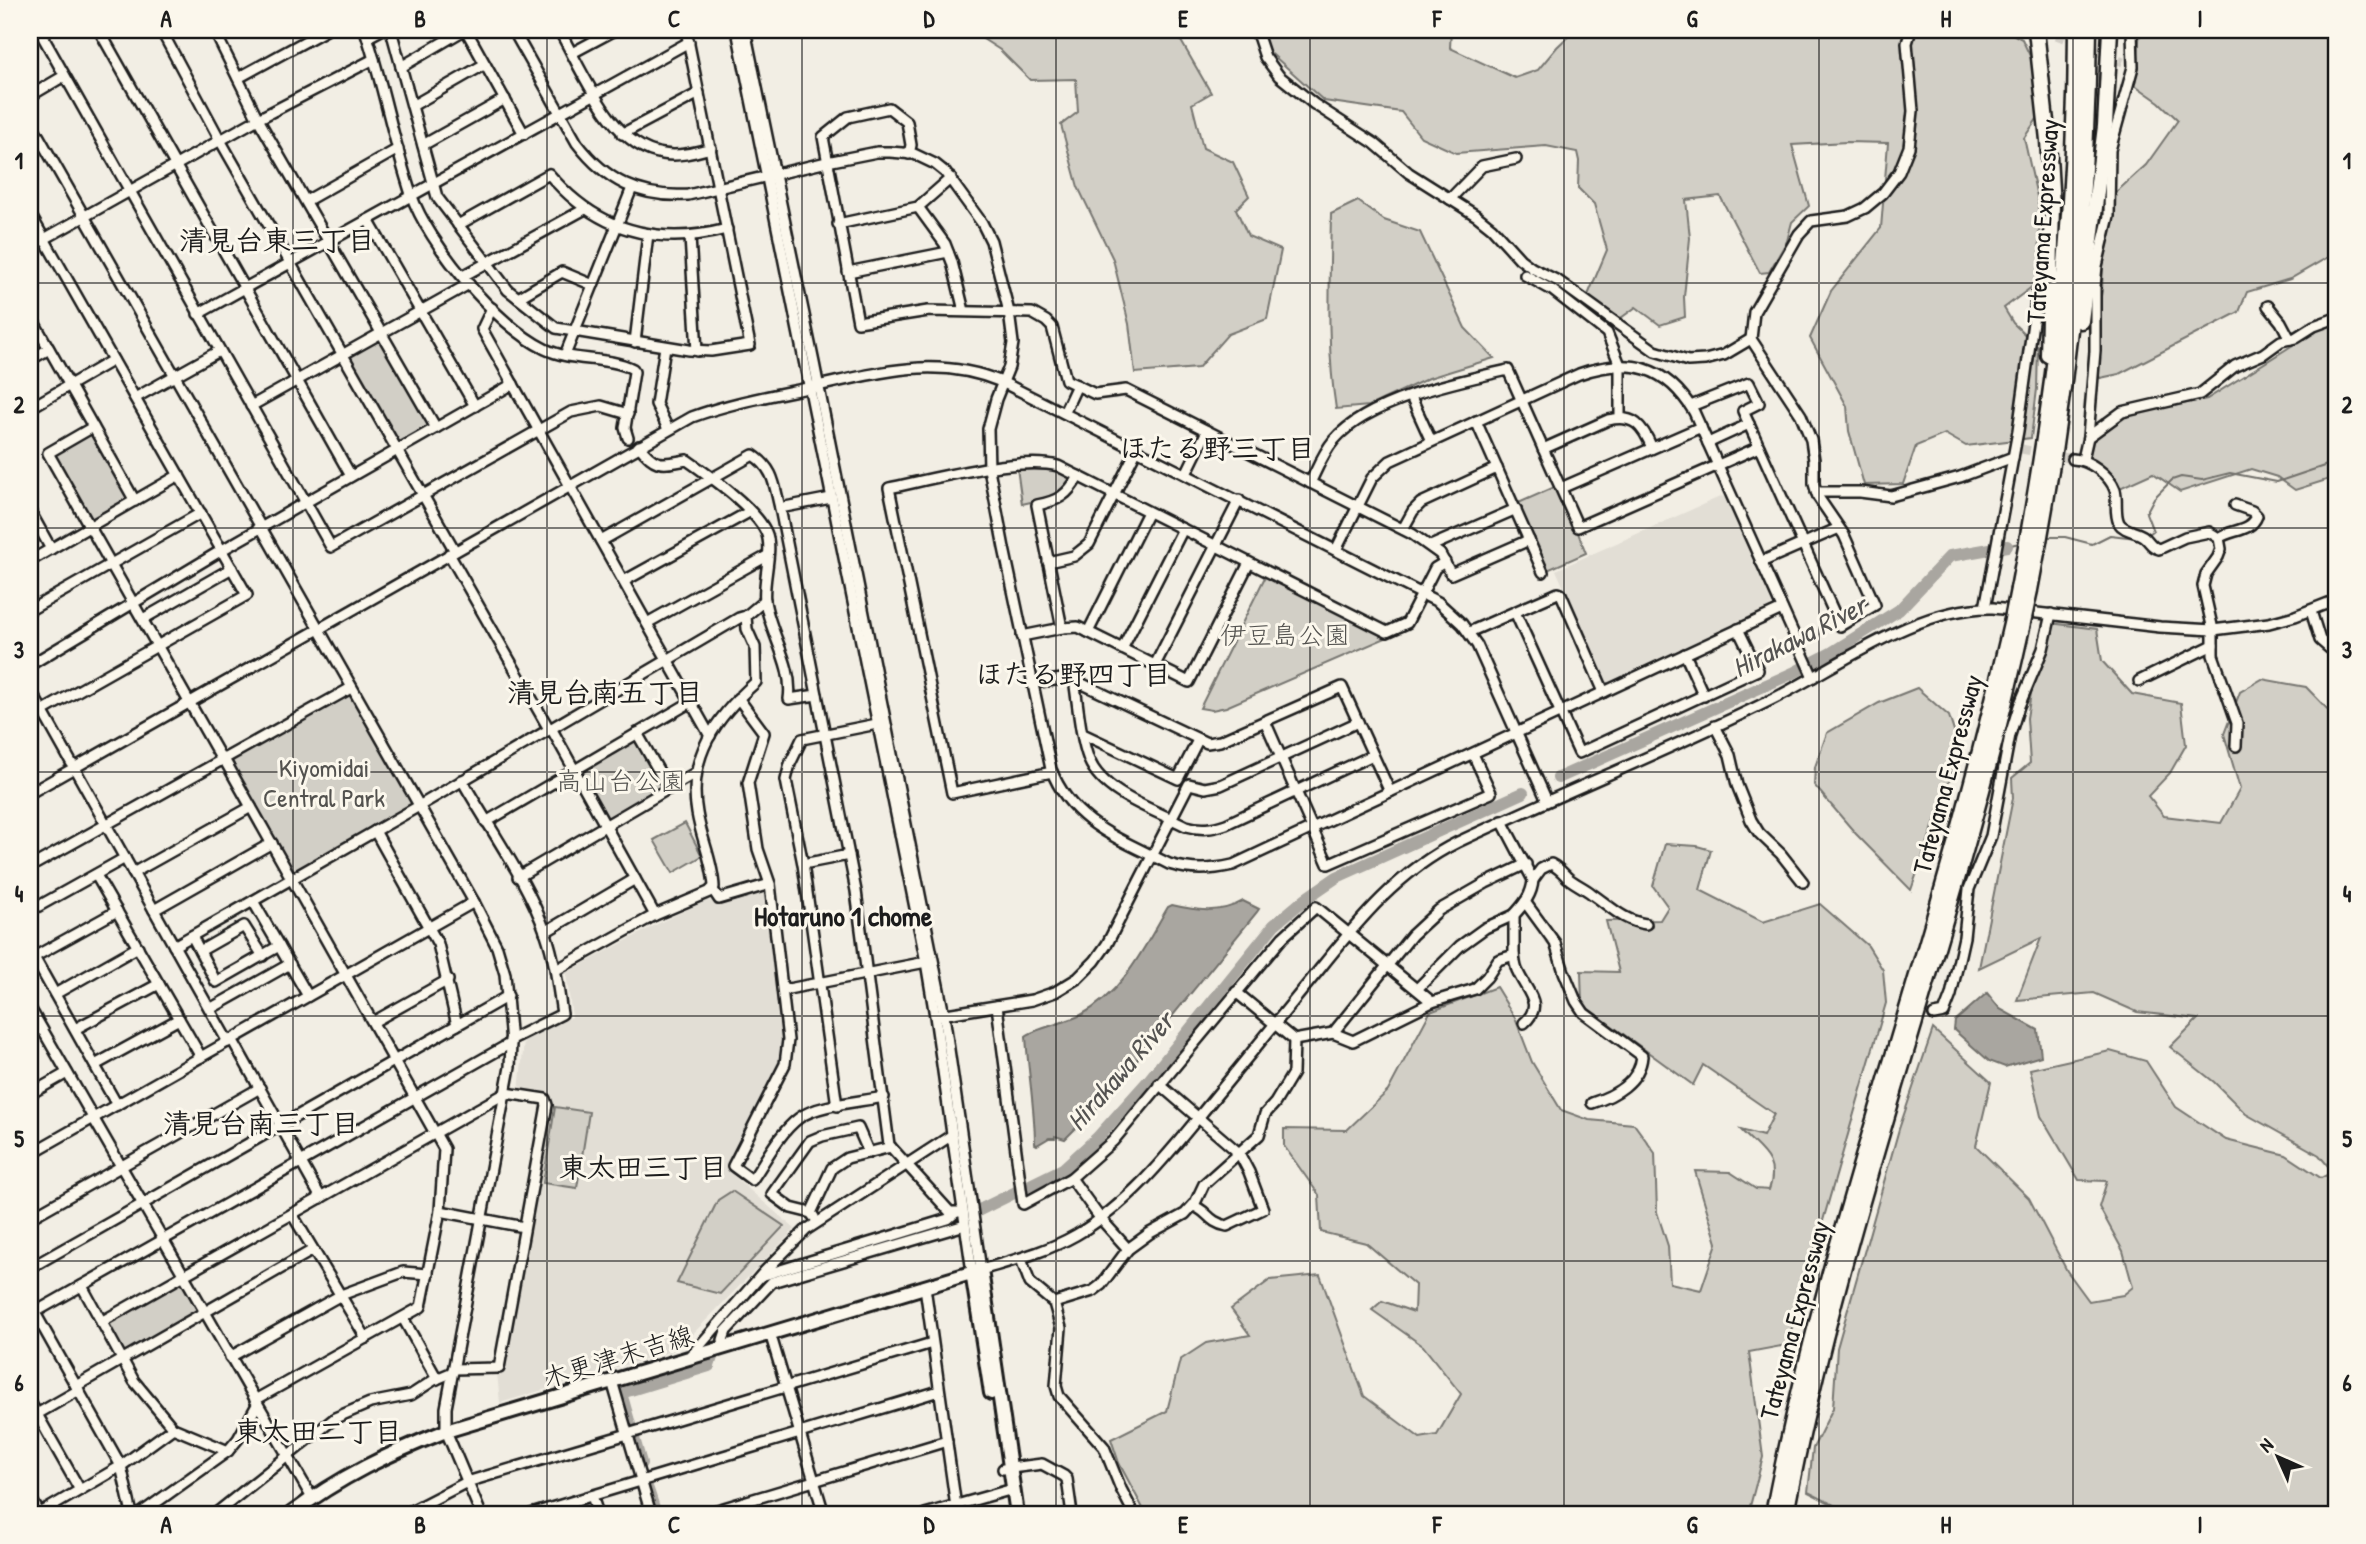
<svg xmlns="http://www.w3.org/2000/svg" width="2366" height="1544" font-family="'Patrick Hand','Klee One',sans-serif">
<rect width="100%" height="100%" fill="#f2eee4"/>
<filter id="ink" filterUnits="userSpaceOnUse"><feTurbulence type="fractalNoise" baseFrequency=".0143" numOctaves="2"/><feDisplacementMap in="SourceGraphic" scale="14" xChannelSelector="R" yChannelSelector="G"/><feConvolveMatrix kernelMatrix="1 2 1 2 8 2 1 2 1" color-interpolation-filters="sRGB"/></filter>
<g filter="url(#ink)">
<g fill="#e2ded5">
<path d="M1722 496 1725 498 1772 604 1769 608 1608 683 1606 682 1556 570Z"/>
<path d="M764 892 784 1049 729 1172 795 1229 678 1349 500 1403 497 1373 503 1365 553 1098 519 1091 524 1041 572 1017 566 973 663 921 707 900 721 904Z"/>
</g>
<g fill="#d2cfc6" stroke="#777671" stroke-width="2">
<path d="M969 30H1166L1177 34 1211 93 1192 104 1203 148 1233 162 1249 196 1236 209 1248 236 1281 250 1267 319 1228 334 1198 368 1135 373 1129 324 1113 259 1078 187 1061 125 1078 112 1076 79 1030 80 1000 50Z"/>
<path d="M1259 30H1451L1450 48 1515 78 1538 70 1557 47 1575 30H2005L2022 39 2031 58 2039 116 2024 138 2038 201 2041 280 2004 308 2013 323 2038 347 2037 389 2031 438 1966 446 1945 434 1916 446 1903 484 1864 485 1849 431 1847 406 1810 338 1831 291 1881 228 1888 143 1847 142 1792 145 1809 206 1792 222 1787 241 1769 272 1760 273 1720 196 1686 200 1690 238 1684 297 1685 317 1660 325 1636 307 1610 326 1583 307 1607 250 1594 204 1578 188 1579 161 1577 152 1546 146 1456 153 1421 137 1401 112 1324 101 1265 48Z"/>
<path d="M2140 30H2336V232L2331 239 2328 257 2290 279 2247 292 2239 312 2119 374 2100 378 2089 357 2102 291 2103 259 2115 193 2146 165 2178 120 2159 102 2135 85Z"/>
<path d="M1358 201 1384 220 1420 232 1465 328 1494 358 1429 378 1369 406 1336 409C1326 346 1330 279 1331 214Z"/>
<path d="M2336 318V477L2295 490 2277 477 2251 469 2180 492 2153 473 2120 488 2079 464 2095 435 2126 415 2207 399Z"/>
<path d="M381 332 436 428 397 450 342 354Z"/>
<path d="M93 427 135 501 91 526 48 453Z"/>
<path d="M1040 466 1050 469 1071 478 1070 481 1057 496 1022 504 1017 468Z"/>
<path d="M1559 485 1586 553 1543 572 1514 505Z"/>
<path d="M1266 575 1388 637 1226 707 1212 710 1200 708Z"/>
<path d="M2050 623 2097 629 2102 661 2132 694 2181 703 2186 745 2170 773 2148 796 2164 816 2221 823 2240 789 2224 734 2240 692 2262 679 2306 687 2336 718V1514H1836L1838 1507 1808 1492 1813 1448 1833 1408 1837 1348 1899 1129 1933 1029 1991 1082 1976 1146 2029 1198 2067 1271 2089 1301 2123 1295 2133 1287 2123 1251 2099 1207 2107 1181 2079 1180 2041 1116 2030 1069 2110 1051 2146 1061 2176 1107 2226 1140 2286 1155 2321 1178 2333 1172 2319 1155 2246 1114 2214 1082 2170 1047 2198 1019 2137 1012 2094 993 2017 1000 2041 938 1979 968 2013 798 2012 778 2030 763 2027 718 2034 674Z"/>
<path d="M1917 688 1949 716 1960 750 1911 890 1856 834 1814 785 1815 767 1827 733 1879 703Z"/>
<path d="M349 692 417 805 293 875 228 760Z"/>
<path d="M632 740H637L663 787 609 822 605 820 579 774 581 770Z"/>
<path d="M685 823 702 856 673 873 654 840Z"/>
<path d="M1665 844 1697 846 1711 850 1700 890 1763 922 1820 904 1868 946 1883 970 1886 1003 1787 1345 1749 1352 1763 1457 1748 1514H1673L1660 1511 1656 1514H1146L1119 1463 1111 1439 1167 1411 1180 1360 1206 1343 1250 1335 1231 1309 1270 1280 1320 1275 1364 1396 1420 1438 1437 1435 1461 1394 1423 1346 1372 1310 1382 1301 1414 1312 1415 1285 1366 1243 1321 1232 1319 1195 1284 1146V1129L1347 1130 1388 1091 1430 1012 1496 987 1515 1018 1532 1062 1561 1110 1589 1120 1634 1124 1655 1153 1657 1212 1668 1246 1670 1283 1701 1290 1717 1243 1695 1171 1730 1172 1756 1189 1769 1190C1780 1159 1760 1151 1741 1130L1763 1136 1774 1114 1703 1065 1693 1085 1582 1004 1581 971 1619 972 1606 921 1660 920 1668 907 1653 886Z"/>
<path d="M555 1107 589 1112 577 1188 543 1183Z"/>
<path d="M732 1191 784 1226 720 1294 677 1283 718 1200Z"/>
<path d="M183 1275 204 1312 121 1360 101 1322Z"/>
</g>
<g fill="#a9a6a0" stroke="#716f6b" stroke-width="2">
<path d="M1243 901 1259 909 1257 912 1113 1089 1092 1114 1088 1116 1065 1139 1055 1136V1138H1049L1037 1145 1035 1144C1035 1109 1028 1072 1026 1036 1033 1029 1068 1022 1081 1015 1124 992 1144 947 1168 907L1172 905C1197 911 1220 914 1243 901Z"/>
<path d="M1987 993 2000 1009 2038 1030 2041 1056 2005 1067 1989 1061 1954 1030 1955 1021Z"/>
</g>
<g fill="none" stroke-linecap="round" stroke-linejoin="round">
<g stroke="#716f6b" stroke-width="2">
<path d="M2146 536 2153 531 2146 513 2154 498 2172 480 2181 477 2202 480 2230 473 2277 482 2336 462"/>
<path d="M2045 537H2065L2092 544 2110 535 2137 538"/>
<path d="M2007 546 2019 543"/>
</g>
<g stroke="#a9a6a0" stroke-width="12">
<path d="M1558 778 1793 673 1831 653 1899 610 1950 556 2007 546"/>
<path d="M813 1265 953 1223 1063 1169 1097 1138 1149 1080 1274 925 1305 899 1337 877 1523 793"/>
<path d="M641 1463 621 1393 709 1366 712 1357"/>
<path d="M645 1481 656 1514"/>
</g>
<g stroke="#d2cec6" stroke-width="9" stroke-dasharray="9 4.5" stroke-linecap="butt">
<path d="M2044 30 2123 62"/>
<path d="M2021 449 2073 459"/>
</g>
<defs>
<g id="minor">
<path d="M39 30 331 547 571 412 601 406 628 414"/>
<path d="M99 30 351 476"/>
<path d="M161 30 220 140 455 551"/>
<path d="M214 30 258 119 436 428"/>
<path d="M365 30C383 84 393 140 411 194 428 244 497 326 545 349 572 362 607 356 633 369L634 372 625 428 628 438"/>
<path d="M391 30 437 197 508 290 556 328 689 350 711 351 750 345 686 30"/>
<path d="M466 30 524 134"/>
<path d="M513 30 577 143C606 181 640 198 688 195L827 162 877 152H890L914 154 935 164 945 172 982 223 991 241 1009 312 1013 343 1009 367 996 399 988 429 989 469 1004 548 1051 769C1071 823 1122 840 1169 864 1192 871 1211 870 1233 865L1782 609"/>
<path d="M559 30C583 71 611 147 663 154 680 157 696 152 711 148"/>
<path d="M737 30 926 962 935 1016 972 1272"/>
<path d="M745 30 814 363 944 1015 981 1270C1014 1260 1046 1252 1076 1235 1131 1203 1171 1151 1211 1102 1247 1058 1283 1014 1319 970 1359 920 1399 871 1458 842 1562 793 1670 750 1773 699 1839 666 1917 606 1993 608L2160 627 2213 630 2269 623 2295 616 2336 600"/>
<path d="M1256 30 1265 57 1279 76 1314 104 1374 143 1409 173 1477 216 1492 228 1520 259 1532 268 1558 281 1655 351 1688 361 1705 360 1724 355 1751 339"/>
<path d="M368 37 381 30"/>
<path d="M572 53 615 30"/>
<path d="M401 67 464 30"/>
<path d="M238 78 326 30"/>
<path d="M30 96 64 76"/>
<path d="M412 106 485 64"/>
<path d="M30 121 474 902 497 947 505 974 511 1043 510 1067 446 1408V1431L481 1514"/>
<path d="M622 134 699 93"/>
<path d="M423 145 505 99"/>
<path d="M909 154 911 145 907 122 889 108 848 117 823 137 858 322 928 311 1032 313 1046 321 1052 327 1066 380 1095 394 1126 390 1412 534 1440 554 1451 574 1529 540"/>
<path d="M1450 199 1482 166 1516 159"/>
<path d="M306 201 398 149"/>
<path d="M918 207 945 244 952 262 964 311"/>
<path d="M30 214 247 595 30 718"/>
<path d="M368 220 475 406"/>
<path d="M838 224 918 207 951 178"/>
<path d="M458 225 549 174C597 231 657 247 727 229"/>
<path d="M690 237 697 351"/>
<path d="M30 247 258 119 374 59"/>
<path d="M848 272 948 252"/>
<path d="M1525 275 1552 290 1607 333 1620 365V417"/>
<path d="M463 276 585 209"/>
<path d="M518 298 562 272 593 285"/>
<path d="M2268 306 2281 322 2290 339"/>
<path d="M492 308 482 329 710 736"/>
<path d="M198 314 689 42"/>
<path d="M30 315 135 501"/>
<path d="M635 342 648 234"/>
<path d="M665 347 656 404 668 429"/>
<path d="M565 355 632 188"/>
<path d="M30 360 49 349"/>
<path d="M1411 397 1431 441"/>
<path d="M135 398 219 351"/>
<path d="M251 406 469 284"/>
<path d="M1691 406 1749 383 1759 403 1743 411 1840 626 1875 605 1844 535 1818 497 1814 484V460L1811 440 1801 415 1751 339 1754 312 1799 234 1811 221 1848 216 1865 208 1883 193 1899 172 1909 147 1913 111 1907 43 1911 30"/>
<path d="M30 408 113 360"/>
<path d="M1064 413 1077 385"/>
<path d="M1476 421 1543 572"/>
<path d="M93 427 48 453 222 760"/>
<path d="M2088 437 2122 412 2200 394 2235 366 2263 354 2281 341 2295 338 2314 326 2336 318"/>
<path d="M1708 443 1749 424"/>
<path d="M639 446C656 468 662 464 687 460 710 476 754 507 766 532 774 549 762 582 765 601 770 634 794 666 789 699L817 695"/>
<path d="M1543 449 1608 420C1634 414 1643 426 1652 448"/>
<path d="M2073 459C2089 460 2109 474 2115 490 2118 500 2114 513 2119 523 2124 531 2136 531 2143 536 2150 541 2150 547 2159 549L2185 537 2209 532 2219 538 2221 549 2218 557 2206 574 2203 586 2213 630V655L2237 723 2236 746"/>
<path d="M2083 459 2088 437 2095 351V286L2097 266 2109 216 2110 150 2133 67 2132 30"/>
<path d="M1186 474 1207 431"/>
<path d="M1310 483C1317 469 1323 453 1334 440 1368 400 1458 381 1508 370L1578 527 1759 447"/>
<path d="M1561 488 1701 427"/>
<path d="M1816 492H1860L1891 496 1960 477 2013 457"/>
<path d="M780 508 831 498"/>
<path d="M30 511 51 549"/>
<path d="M1403 529 1413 511 1421 503 1497 468"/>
<path d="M2219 538C2232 529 2251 532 2257 516L2252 511 2235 505"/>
<path d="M601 541 753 455C774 469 774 484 780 508L856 891 889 1145 950 1212H963"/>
<path d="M1431 546 1516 509"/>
<path d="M1336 550 1372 478 1390 461 1579 374C1629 357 1666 365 1694 412L1813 677"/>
<path d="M449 554 549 729"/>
<path d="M30 561 179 475"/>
<path d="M1048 562 1074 556 1089 544 1137 449"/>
<path d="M1761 562 1839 528"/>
<path d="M624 581 749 512"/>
<path d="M1985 608 2018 431 2037 293"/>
<path d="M30 610 201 513"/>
<path d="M2311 611 2320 640 2336 654"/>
<path d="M1515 612 1579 753 1758 670 1738 629"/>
<path d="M143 619 232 568"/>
<path d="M647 623 767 556"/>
<path d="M1062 628 1037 505C1057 501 1068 496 1078 476"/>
<path d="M1088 632 1148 512"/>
<path d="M1469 632 1558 593 1561 594 1604 692"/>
<path d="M1022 636 1062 628 1078 627 1189 682 1249 563"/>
<path d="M1122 649 1183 529"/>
<path d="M1685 654 1704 696"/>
<path d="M30 665 222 550 513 384"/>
<path d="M1155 665 1239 500"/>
<path d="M1074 679C1078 705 1080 736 1089 760 1103 794 1155 810 1186 826 1201 830 1212 829 1226 824L1373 755"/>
<path d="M2139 681 2213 645"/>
<path d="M1032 683 1070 678 1207 743 1220 741 1342 687 1390 792"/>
<path d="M30 689 228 1042"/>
<path d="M738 698 764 733 748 783 758 849 770 884 788 1040 785 1064 733 1166 752 1180C766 1160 779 1133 799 1118 818 1104 860 1102 884 1097"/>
<path d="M1265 721 1328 864 1491 793 1473 754"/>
<path d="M1715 726 1730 755 1737 785 1751 820 1759 833 1781 854 1803 882"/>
<path d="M551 728 655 915"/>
<path d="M637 733 669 789"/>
<path d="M1083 734 1178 779 1198 740"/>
<path d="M224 759 444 1149 440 1211 421 1307 255 1400"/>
<path d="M1052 772 952 793 889 488C932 479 1018 456 1058 466L1387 632 1407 623 1435 568 1445 562"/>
<path d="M462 780C490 830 527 879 546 934 555 960 558 987 562 1014L510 1040"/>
<path d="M30 793 692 417C732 402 775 395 817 386 883 372 937 355 1002 382L1438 602 1462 624 1477 645 1547 801"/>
<path d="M486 822 691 702"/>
<path d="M375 831 438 944 457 1025"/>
<path d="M803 864 849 855"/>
<path d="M30 867 351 688"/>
<path d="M133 873 251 807"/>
<path d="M96 875 201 1057"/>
<path d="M518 877 695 773"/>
<path d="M1533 880 1541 869 1551 864C1559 868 1562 872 1568 878 1575 884 1585 888 1592 894 1610 906 1623 921 1646 924"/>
<path d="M713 890 719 899 770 884"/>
<path d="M253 901 308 996"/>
<path d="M1525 902 1555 943 1564 972 1576 1001 1584 1013 1642 1056C1640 1082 1614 1096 1592 1103"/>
<path d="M154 910 272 843"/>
<path d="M30 911 125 858"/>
<path d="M545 932 635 879"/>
<path d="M192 936 216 982 279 946"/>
<path d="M174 946 419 806 739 618 746 616 765 600"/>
<path d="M30 950 117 1105"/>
<path d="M200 951 244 926 263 956"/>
<path d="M1514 955C1515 961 1515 967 1518 972 1526 991 1545 1005 1524 1023"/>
<path d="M34 957 117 911"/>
<path d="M556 970 655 915 709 892 714 887C713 862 701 838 697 813 687 757 716 717 756 682L755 647 747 629 746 616"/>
<path d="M1417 989 1460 946 1485 928 1514 915"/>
<path d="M783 990 926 962"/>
<path d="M1236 992 1294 1040"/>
<path d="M55 994 138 947"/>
<path d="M997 1006 1023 1204 1071 1178 1113 1141 1283 937 1316 907 1432 1002"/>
<path d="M30 1008 312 1498"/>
<path d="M210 1009 290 964"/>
<path d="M940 1015 1032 1000 1055 992 1078 978 1095 961 1107 944 1189 784 1205 788 1221 785 1358 722"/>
<path d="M1934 1015 1944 1013 1951 995 1964 937 1969 889 1991 836 2010 735 2019 706 2043 649 2051 614"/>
<path d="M373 1022 448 980"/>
<path d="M75 1029 159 984"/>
<path d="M1333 1033 1412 935 1439 910 1486 883 1526 864"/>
<path d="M30 1035 41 1028"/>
<path d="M232 1039 321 1198"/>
<path d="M1294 1040 1333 1033 1353 1041 1432 1002 1475 989 1487 977 1498 960 1514 955V915C1524 904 1532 895 1533 880L1502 821"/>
<path d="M95 1065 179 1019"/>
<path d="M1159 1084 1239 1153 1249 1172 1263 1209 1227 1226C1207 1222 1208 1210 1193 1206"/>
<path d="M30 1094 67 1073"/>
<path d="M837 1106 803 864 786 780 790 764 802 739 877 724"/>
<path d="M30 1154 474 902"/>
<path d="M1071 1178 1100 1218 1128 1249"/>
<path d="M440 1211 524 1227"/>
<path d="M811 1213 791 1208 772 1194 810 1141 822 1136 858 1128 869 1153"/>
<path d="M292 1214 366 1338"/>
<path d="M814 1217 811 1213 832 1168 847 1158 891 1147"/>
<path d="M30 1218 260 1088"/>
<path d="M1021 1259 1030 1283 1054 1303 1061 1328 1056 1386 1059 1396 1104 1447 1121 1489 1134 1514"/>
<path d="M30 1268 508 996"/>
<path d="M761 1276 948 1219 955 1213"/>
<path d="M82 1286 134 1381 173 1428 228 1451"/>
<path d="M925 1287 957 1514"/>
<path d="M1054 1303 1093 1291 1101 1285 1128 1249 1150 1233 1185 1214 1195 1203 1204 1184 1259 1135 1265 1114 1275 1103 1293 1073 1294 1040"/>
<path d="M30 1304 121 1466 132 1514"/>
<path d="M30 1315 511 1043"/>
<path d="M403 1318 437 1379"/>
<path d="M101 1322 506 1093 545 1099 547 1105 499 1368 453 1369"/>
<path d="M770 1333 824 1514"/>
<path d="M725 1347 723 1340 726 1331 772 1282 965 1225"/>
<path d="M230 1357 341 1295 403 1272 428 1274"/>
<path d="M689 1358 764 1272 806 1230 952 1135"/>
<path d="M612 1381 651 1514"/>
<path d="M76 1386 313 1250"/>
<path d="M30 1402 80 1490"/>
<path d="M30 1418 79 1390"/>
<path d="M1003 1469 1042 1464 1064 1476 1067 1479 1072 1514"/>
<path d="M592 1496 598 1514"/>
<path d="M30 1497 40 1514"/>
<path d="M39 1514 121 1466 173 1428"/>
<path d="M140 1514 228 1451 238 1439 257 1405"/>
<path d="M215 1514 335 1418 370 1403 411 1395 434 1380 453 1372"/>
<path d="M405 1514 467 1482 932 1343"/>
<path d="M531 1514 939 1391"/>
<path d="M704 1514 947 1441"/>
<path d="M925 1514 1013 1489"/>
</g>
<g id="major">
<path d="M972 1272 991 1393"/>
<path d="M291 1514C339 1477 390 1453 446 1431L981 1270 1017 1514"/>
</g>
<g id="highway">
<path d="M2036 30 2048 140 2052 206 2048 355"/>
<path d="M2081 321 2105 126 2110 30"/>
<path d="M2018 589C2054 404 2076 218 2076 30"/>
<path d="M2030 590C2066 405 2087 218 2089 30"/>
<path d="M1773 1514C1812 1309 1878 1111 1936 911 1964 816 1989 720 2011 624"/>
<path d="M1786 1514C1842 1213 1957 926 2022 627"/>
</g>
</defs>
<use href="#minor" stroke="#1c1c1c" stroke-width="14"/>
<use href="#major" stroke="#1c1c1c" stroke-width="18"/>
<use href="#highway" stroke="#1c1c1c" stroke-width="19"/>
<use href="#minor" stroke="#fbf7ec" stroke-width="9"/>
<use href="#major" stroke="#fbf7ec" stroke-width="12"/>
<use href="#highway" stroke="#fbf7ec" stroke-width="14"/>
<defs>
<g id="highway-bridge">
<path d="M2011 624 2018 589"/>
<path d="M2022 627 2030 590"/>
</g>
</defs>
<use href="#highway-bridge" stroke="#1c1c1c" stroke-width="19" stroke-linecap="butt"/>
<use href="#highway-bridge" stroke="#fbf7ec" stroke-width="14"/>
</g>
</g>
<path fill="none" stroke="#1c1c1c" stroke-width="2" stroke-opacity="0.55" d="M293 30V1514M547 30V1514M802 30V1514M1056 30V1514M1310 30V1514M1564 30V1514M1819 30V1514M2073 30V1514M30 283H2336M30 528H2336M30 772H2336M30 1016H2336M30 1261H2336"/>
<g text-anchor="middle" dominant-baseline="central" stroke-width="6" stroke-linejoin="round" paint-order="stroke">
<g font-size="26" fill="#1c1c1c" stroke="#fbf7ec">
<text transform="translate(2042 221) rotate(-86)">Tateyama Expressway</text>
<text transform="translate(1947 774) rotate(-75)">Tateyama Expressway</text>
<text transform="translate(1794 1320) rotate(-75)">Tateyama Expressway</text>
<text transform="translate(618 1356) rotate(-17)">木更津末吉線</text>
</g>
<g font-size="26" fill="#53524f" stroke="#fbf7ec">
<text x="1285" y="634">伊豆島公園</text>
<text x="324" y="767">Kiyomidai<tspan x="324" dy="30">Central Park</tspan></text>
<text x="621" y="780">高山台公園</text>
</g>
<g font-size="28" font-weight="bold" fill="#1c1c1c" stroke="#fbf7ec">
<text x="277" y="240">清見台東三丁目</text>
<text x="1217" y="448">ほたる野三丁目</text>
<text x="1073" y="674">ほたる野四丁目</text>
<text x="605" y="692">清見台南五丁目</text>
<text x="843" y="916">Hotaruno 1 chome</text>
<text x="261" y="1123">清見台南三丁目</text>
<text x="643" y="1167">東太田三丁目</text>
<text x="318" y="1431">東太田二丁目</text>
</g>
<g font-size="28" font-style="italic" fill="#545351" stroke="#fbf7ec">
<text transform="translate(1799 636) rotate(-27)">Hirakawa River</text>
<text transform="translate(1120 1071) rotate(-49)">Hirakawa River</text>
</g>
</g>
<rect width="2366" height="1544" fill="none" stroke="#fbf7ec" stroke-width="77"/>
<g transform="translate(2278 1457) rotate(315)" stroke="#fbf7ec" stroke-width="5" paint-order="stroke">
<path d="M0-5L12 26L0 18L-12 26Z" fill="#1c1c1c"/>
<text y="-10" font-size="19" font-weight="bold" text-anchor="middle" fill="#1c1c1c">N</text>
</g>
<rect x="38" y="38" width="2290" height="1468" fill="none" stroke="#1c1c1c" stroke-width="2.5"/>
<g font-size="23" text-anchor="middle" font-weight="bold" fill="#1c1c1c">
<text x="166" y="27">A</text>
<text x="420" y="27">B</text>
<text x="674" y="27">C</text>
<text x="929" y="27">D</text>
<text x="1183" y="27">E</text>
<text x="1437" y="27">F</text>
<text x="1692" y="27">G</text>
<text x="1946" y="27">H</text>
<text x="2200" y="27">I</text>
<text x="19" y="169">1</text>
<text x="2347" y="169">1</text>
<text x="19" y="413">2</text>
<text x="2347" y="413">2</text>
<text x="19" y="658">3</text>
<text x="2347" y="658">3</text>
<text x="19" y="902">4</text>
<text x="2347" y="902">4</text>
<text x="19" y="1147">5</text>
<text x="2347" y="1147">5</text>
<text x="19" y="1391">6</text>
<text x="2347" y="1391">6</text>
<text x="166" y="1533">A</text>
<text x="420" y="1533">B</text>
<text x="674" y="1533">C</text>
<text x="929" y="1533">D</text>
<text x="1183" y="1533">E</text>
<text x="1437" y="1533">F</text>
<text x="1692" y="1533">G</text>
<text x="1946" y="1533">H</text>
<text x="2200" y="1533">I</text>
</g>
</svg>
